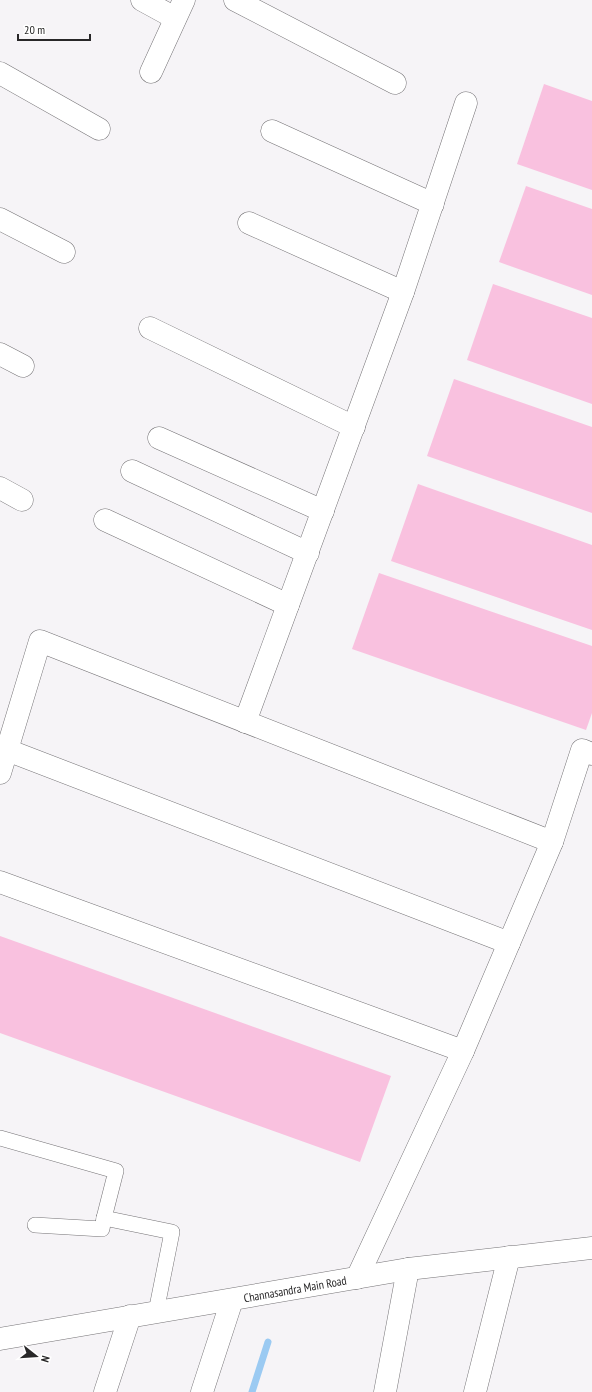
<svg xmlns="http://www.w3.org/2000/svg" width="592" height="1392" font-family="'PT Sans Narrow',sans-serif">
<rect width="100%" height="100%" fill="#f6f4f7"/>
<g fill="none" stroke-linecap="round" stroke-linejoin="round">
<path stroke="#9bcaf2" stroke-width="7" d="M252 1392 268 1342"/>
</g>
<g fill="#f9c1df">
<path d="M544 84 592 101V190L517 164Z"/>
<path d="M526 186 592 209V295L499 262Z"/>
<path d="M493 284 592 318V404L467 360Z"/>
<path d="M454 379 592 427V513L427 456Z"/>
<path d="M418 484 592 545V630L391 561Z"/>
<path d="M379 573 592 646V713L586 730 352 649Z"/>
<path d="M0 936 391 1076 360 1162 0 1033Z"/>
</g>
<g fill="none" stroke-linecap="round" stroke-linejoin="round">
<defs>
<g id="lane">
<path d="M0 1138 116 1171 104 1218 172 1232 156 1312"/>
<path d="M35 1225 102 1229 104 1218"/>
</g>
<g id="street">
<path d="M142 0 175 18"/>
<path d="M235 0 395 83"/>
<path d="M151 72 184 0"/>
<path d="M0 73 99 129"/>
<path d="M272 131 433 204"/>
<path d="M0 219 64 252"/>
<path d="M249 223 403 292"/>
<path d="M150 328 354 427"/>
<path d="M0 354 23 366"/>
<path d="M159 438 323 511"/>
<path d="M132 471 308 553"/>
<path d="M0 488 22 500"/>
<path d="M105 520 288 605"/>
<path d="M245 722 403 292 466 103"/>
<path d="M7 750 509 943"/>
<path d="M0 773 40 641 552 842"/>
<path d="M0 882 463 1051"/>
<path d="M357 1278 463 1051 552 842 582 750 592 754"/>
<path d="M105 1392 130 1316"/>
<path d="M202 1392 232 1300"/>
<path d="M385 1392 408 1269"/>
<path d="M475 1392 509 1257"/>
</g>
<path id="secondary" d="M0 1339 408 1269 592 1248"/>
</defs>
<use href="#lane" stroke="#757376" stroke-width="16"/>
<use href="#street" stroke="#757376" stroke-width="23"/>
<use href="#secondary" stroke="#757376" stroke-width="23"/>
<use href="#lane" stroke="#fff" stroke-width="15"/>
<use href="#street" stroke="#fff" stroke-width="22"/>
<use href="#secondary" stroke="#fff" stroke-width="22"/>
</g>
<g text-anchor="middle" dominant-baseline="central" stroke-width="3" stroke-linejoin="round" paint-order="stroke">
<g font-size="12" fill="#282728" stroke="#fff">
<text transform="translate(295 1289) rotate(-10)">Channasandra Main Road</text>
</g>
</g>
<g transform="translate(36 1356) rotate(107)" stroke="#ffffff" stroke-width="3" paint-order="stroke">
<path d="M0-3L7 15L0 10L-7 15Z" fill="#282728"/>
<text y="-6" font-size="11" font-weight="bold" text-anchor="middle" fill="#282728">N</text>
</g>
<path d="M18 34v6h72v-6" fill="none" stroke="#282728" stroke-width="2"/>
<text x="24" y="34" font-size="12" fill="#282728" stroke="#ffffff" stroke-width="3" paint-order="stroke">20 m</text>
</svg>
